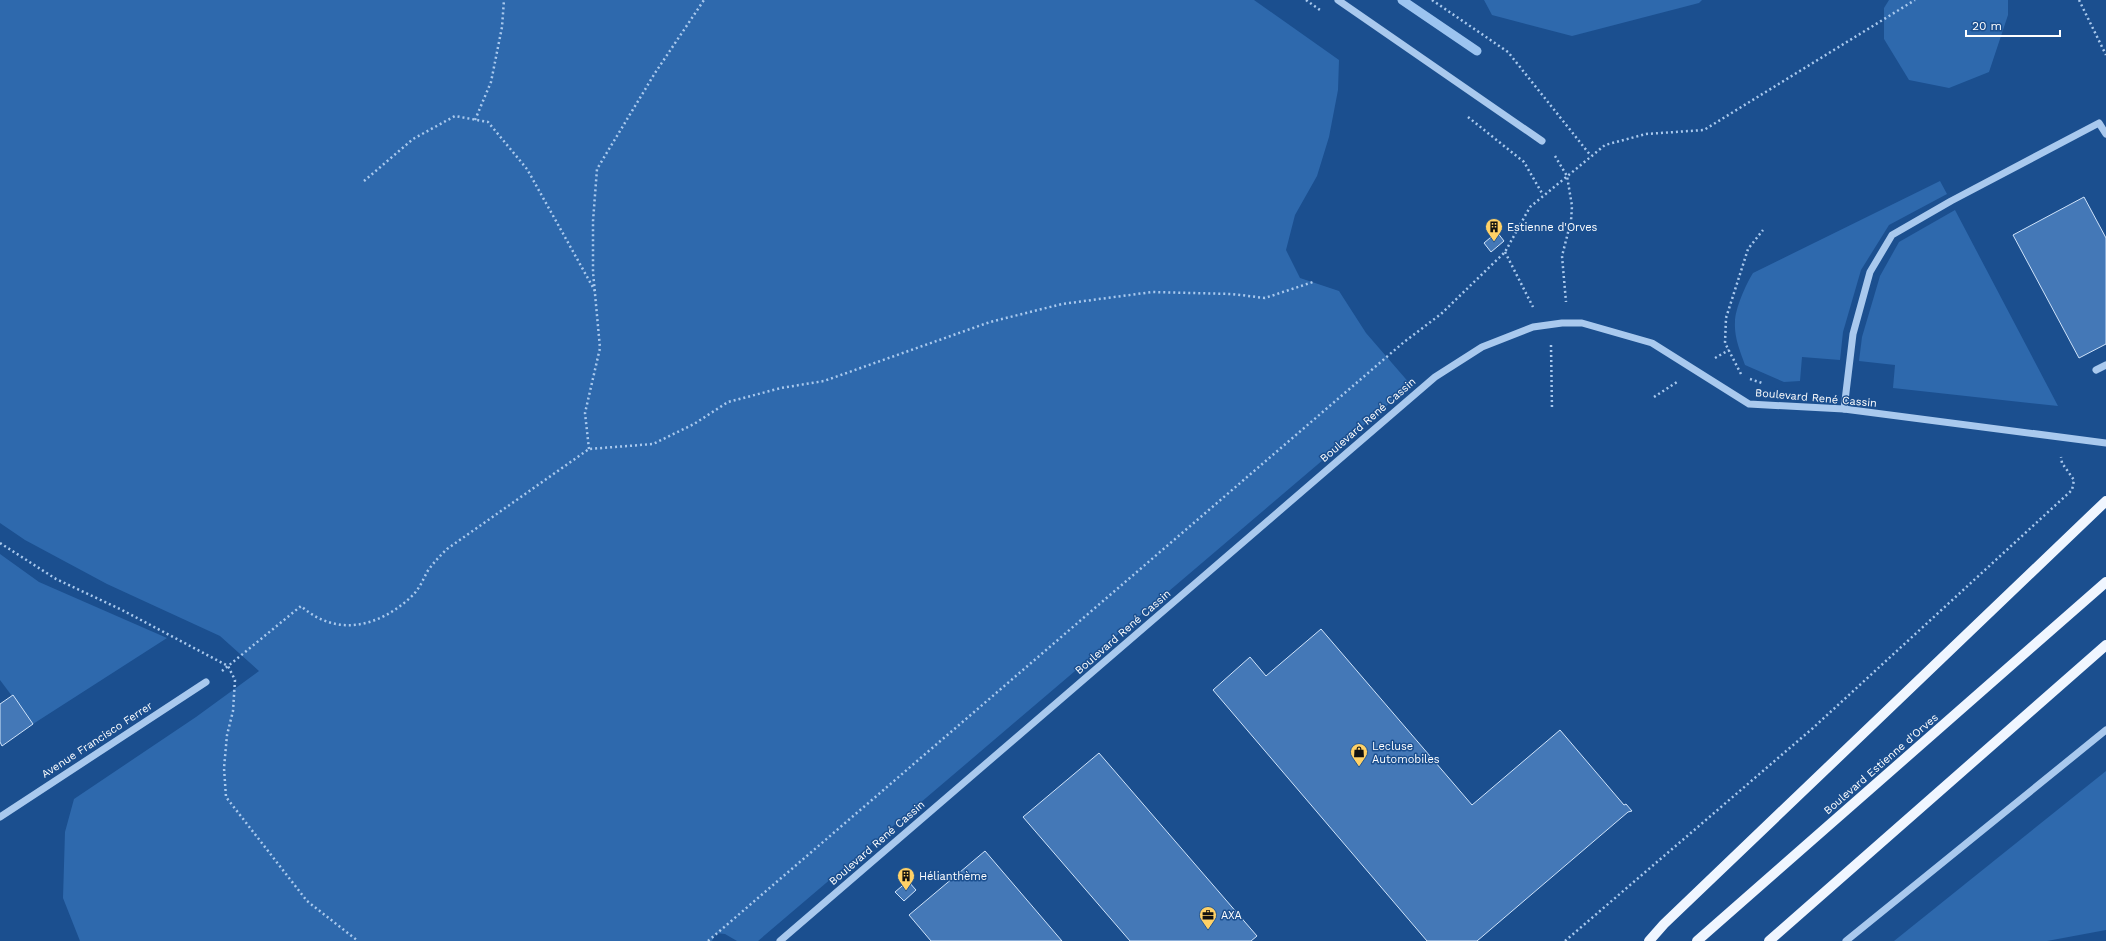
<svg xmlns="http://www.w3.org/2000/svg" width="2106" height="941" font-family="'Work Sans',sans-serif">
<rect width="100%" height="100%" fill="#1b4f8f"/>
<g fill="#2e69ad">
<path d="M0 0H1254L1339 60 1338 90 1329 137 1317 176 1295 215 1286 250 1300 278 1339 291 1366 333 1411 385 758 941H737L725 934 716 933 712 941H80L63 898 65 832 74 799 196 717 259 671 220 636 107 584 25 540 0 523Z"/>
<path d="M1484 0H1702L1699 3 1572 36 1492 15Z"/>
<path d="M1889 0H2008V15L1989 72 1949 88 1909 80 1884 39V8Z"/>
<path d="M1940 181 1947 194 1889 225 1861 270 1843 332 1840 360 1802 357 1800 381 1784 382 1745 365C1740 351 1734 337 1735 322 1735 309 1746 284 1753 273Z"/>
<path d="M1955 210 2058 406 1893 388 1895 365 1859 361 1862 337 1880 276 1899 242Z"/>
<path d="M0 554 39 582 167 638 33 724 0 680Z"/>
<path d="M2106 771V930L2047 941H1894Z"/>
</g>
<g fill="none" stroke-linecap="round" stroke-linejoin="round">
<path stroke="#9cc4f0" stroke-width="9" d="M1402 0 1477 51"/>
</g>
<g fill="#4478b7" stroke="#cfe3fa">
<path d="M2084 197 2106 238V344L2079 358 2013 235Z"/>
<path d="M1497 232 1504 241 1491 252 1484 243Z"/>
<path d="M1321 629 1472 805 1560 730 1624 805 1626 804 1632 811 1628 812 1477 941H1427L1213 690 1250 657 1266 676Z"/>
<path d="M13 695 33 724 2 746 0 742V704Z"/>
<path d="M1099 753 1257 936 1251 941H1130L1023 817Z"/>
<path d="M985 851 1062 941H931L909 915Z"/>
<path d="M908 881 916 890 904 901 895 892Z"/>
</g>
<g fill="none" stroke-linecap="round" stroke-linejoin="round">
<g stroke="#a9c9ee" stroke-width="2.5" stroke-dasharray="2 3" stroke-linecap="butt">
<path d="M1306 0 1320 10"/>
<path d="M1432 0 1508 52 1591 156"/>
<path d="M2079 0 2106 55"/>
<path d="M1468 117 1524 162 1543 195"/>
<path d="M475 120 491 82 502 27 504 0"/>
<path d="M1555 156 1567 176 1572 206 1571 221 1562 256 1566 302"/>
<path d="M364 181 413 139 455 116 488 122 527 169 595 291"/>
<path d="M1505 252 1533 307"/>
<path d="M1551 345 1552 410"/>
<path d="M1715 358 1729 350"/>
<path d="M1741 374 1725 343 1726 318 1748 249 1763 230"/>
<path d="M1750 379 1762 383"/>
<path d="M1654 397 1677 382"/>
<path d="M589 449 585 413 600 348 593 272V221L597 169 655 73 704 0"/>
<path d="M0 543 56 579 122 610 228 666 235 680 233 711 227 735 224 768 226 797 307 901 358 941"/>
<path d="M222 671 301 606C337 638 380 627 413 595 419 589 423 580 427 572 433 563 440 556 447 549L589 449 653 444 694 424 728 402 781 388 824 381 990 322 1062 304 1152 292 1232 294 1265 298 1313 282"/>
<path d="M708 941 1404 342 1441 314 1505 252 1530 207 1605 145 1646 134 1704 130 1915 0"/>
<path d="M1565 941 1813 728 2072 490 2074 480 2062 463 2061 457"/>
</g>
<g stroke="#a9c9ee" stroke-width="7">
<path d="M1338 0 1542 141"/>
<path d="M2096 370 2106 365"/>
<path d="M1844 409 1853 334 1870 272 1892 235 1951 201 2099 123 2106 134"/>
<path d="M0 817 206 682"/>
<path d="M780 941 1435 377 1482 347 1533 327 1562 323H1582L1652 343 1749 404 1844 409 2106 443"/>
<path d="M1846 941 2106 730"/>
</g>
<g stroke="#f0f6ff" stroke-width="10">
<path d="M1649 941 1664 924 2106 501"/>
<path d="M1697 941 2106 582"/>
<path d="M1769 941 2106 645"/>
</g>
</g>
<defs>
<symbol id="building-pin" viewBox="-11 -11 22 30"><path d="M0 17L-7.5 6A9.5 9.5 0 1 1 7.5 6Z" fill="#ffd166" stroke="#1b4f8f"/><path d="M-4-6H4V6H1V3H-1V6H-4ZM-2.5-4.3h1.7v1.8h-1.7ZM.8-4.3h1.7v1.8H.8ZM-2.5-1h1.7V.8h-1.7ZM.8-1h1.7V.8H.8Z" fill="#111"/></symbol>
<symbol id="shop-pin" viewBox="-11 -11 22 30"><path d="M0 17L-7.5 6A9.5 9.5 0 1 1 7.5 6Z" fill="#ffd166" stroke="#1b4f8f"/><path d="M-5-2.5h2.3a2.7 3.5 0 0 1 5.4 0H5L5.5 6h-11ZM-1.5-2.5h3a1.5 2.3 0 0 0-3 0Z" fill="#111"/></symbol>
<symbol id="office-pin" viewBox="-11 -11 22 30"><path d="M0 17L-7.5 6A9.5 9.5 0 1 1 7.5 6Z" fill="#ffd166" stroke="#1b4f8f"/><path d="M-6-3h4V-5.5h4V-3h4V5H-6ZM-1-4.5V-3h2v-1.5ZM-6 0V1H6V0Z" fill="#111"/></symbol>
</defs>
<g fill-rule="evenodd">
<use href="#building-pin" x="1484" y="217" width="20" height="27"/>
<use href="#shop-pin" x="1349" y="742" width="20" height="27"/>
<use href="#building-pin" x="896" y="866" width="20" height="27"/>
<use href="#office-pin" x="1198" y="905" width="20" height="27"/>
</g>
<g text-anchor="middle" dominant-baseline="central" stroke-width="3" stroke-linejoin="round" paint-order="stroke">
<g font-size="11" fill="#fff" stroke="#1b4f8f" text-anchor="start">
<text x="1507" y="227">Estienne d'Orves</text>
<text x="1372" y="746">Lecluse<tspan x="1372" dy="13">Automobiles</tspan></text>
<text x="919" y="876">Hélianthème</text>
<text x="1221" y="915">AXA</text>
</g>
<g font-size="11" fill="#fff" stroke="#1b4f8f">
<text transform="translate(1816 398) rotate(5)">Boulevard René Cassin</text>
<text transform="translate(1368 420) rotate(-41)">Boulevard René Cassin</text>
<text transform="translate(1123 632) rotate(-41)">Boulevard René Cassin</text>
<text transform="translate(97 740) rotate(-33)">Avenue Francisco Ferrer</text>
<text transform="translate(1881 764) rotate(-41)">Boulevard Estienne d'Orves</text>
<text transform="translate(877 843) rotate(-41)">Boulevard René Cassin</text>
</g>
</g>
<path d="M1966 30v6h94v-6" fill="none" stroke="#ffffff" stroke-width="2"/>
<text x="1972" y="30" font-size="12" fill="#ffffff" stroke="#1b4f8f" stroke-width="3" paint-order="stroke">20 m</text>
</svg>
